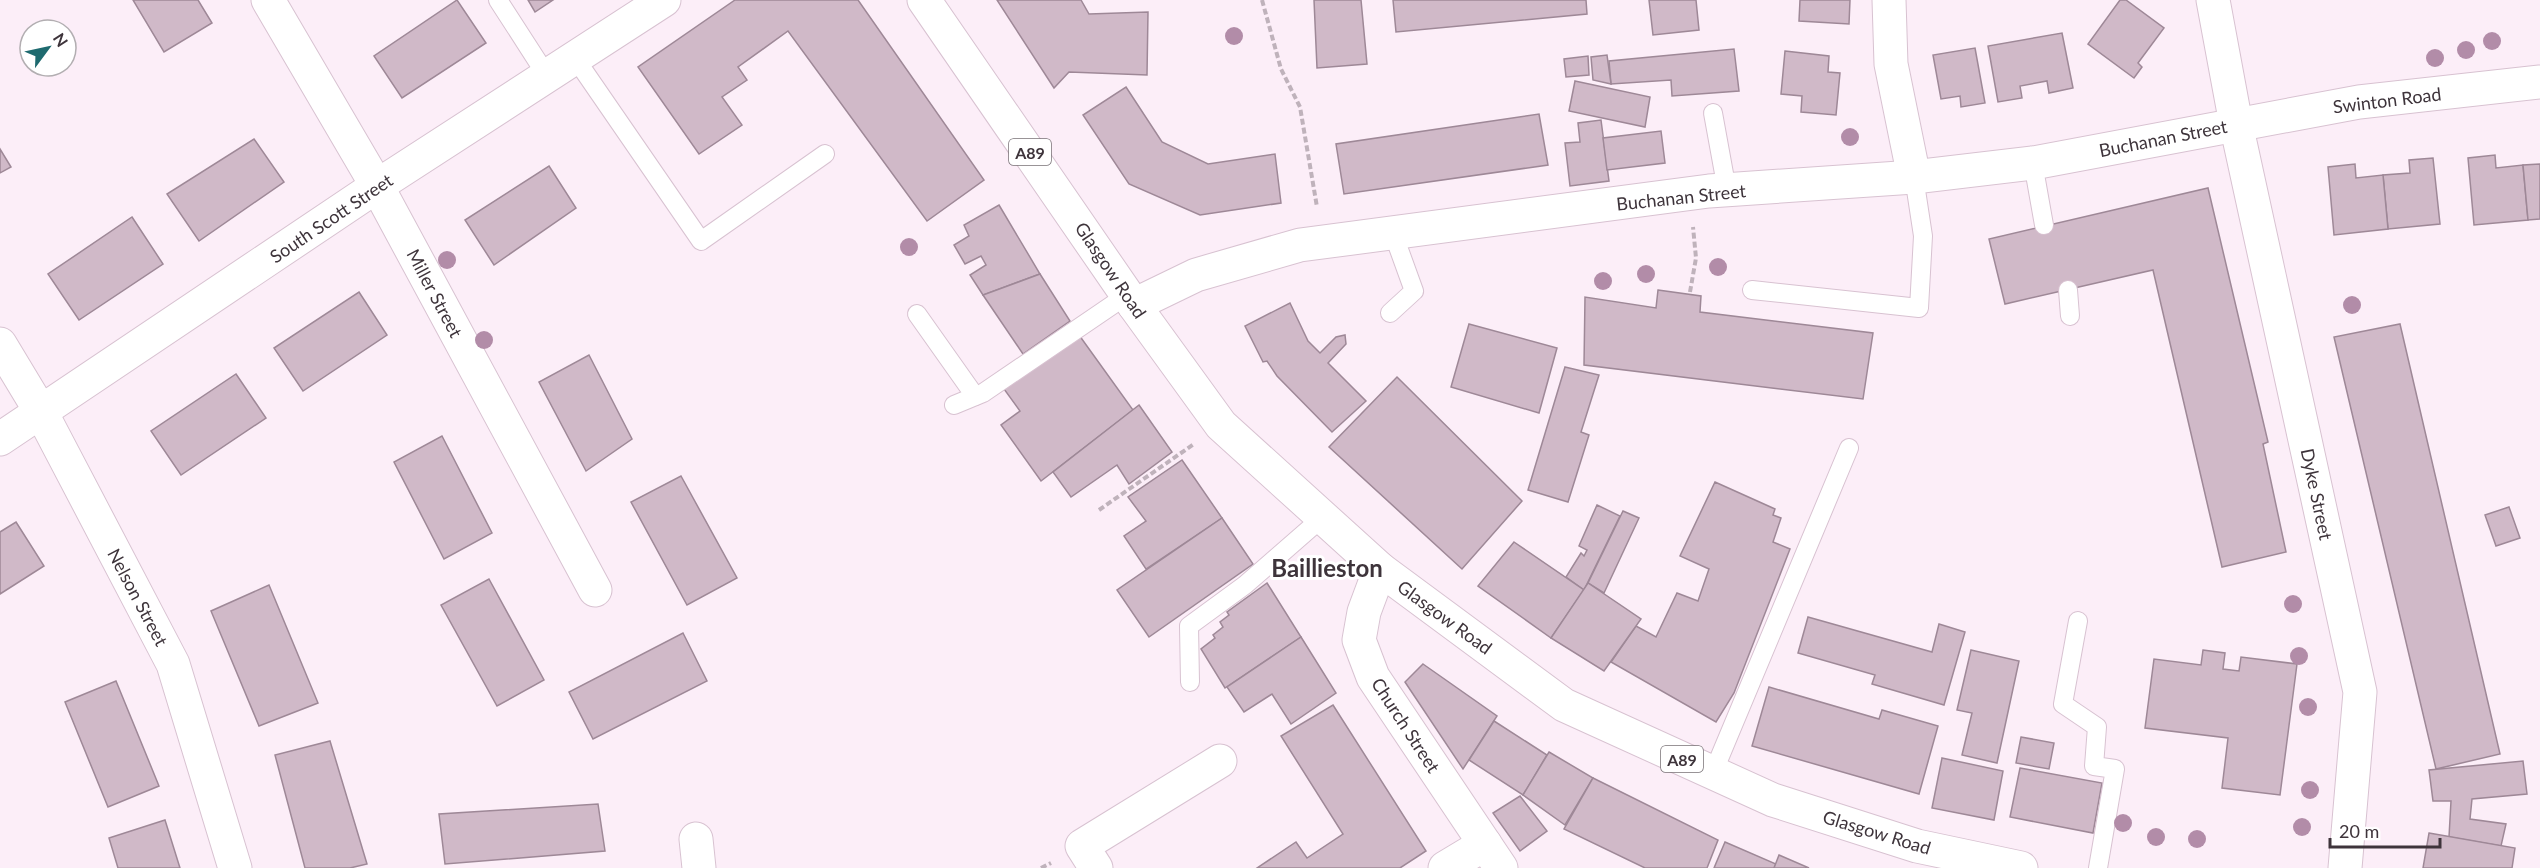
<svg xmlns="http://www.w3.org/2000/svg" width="2540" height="868" font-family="Lato,sans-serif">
<rect width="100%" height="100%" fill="#fceef8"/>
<g fill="#d0b9c8" stroke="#9e8897" stroke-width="1.5">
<path d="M133 0H198L212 23 164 52Z"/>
<path d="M457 0 486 43 402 98 374 56Z"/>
<path d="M528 0H553L535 12Z"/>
<path d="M735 0H858L984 180 927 221 788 31 738 67 747 80 722 97 742 125 699 154 638 67Z"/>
<path d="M997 0H1081L1089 14 1148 12 1147 75 1069 72 1054 88Z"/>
<path d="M1314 0H1361L1367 64 1317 68Z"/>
<path d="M1393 0H1586L1587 14 1396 32Z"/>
<path d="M1649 0H1696L1699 30 1653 35Z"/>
<path d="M1800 0H1850L1849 24 1799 21Z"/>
<path d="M2120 0H2126L2164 28 2138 63 2142 67 2134 78 2088 44Z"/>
<path d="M2062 33 2073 88 2049 93 2047 81 2020 86 2022 98 1998 102 1988 46Z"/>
<path d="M1975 48 1985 103 1961 107 1960 96 1941 99 1933 55Z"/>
<path d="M1734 49 1739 91 1672 96 1671 80 1611 84 1609 61Z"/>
<path d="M1785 51 1829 56 1828 72 1840 73 1836 115 1801 112 1802 96 1781 94Z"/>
<path d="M1607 55 1611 84 1593 80 1591 57Z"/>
<path d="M1588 56 1589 75 1566 77 1564 59Z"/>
<path d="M1575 81 1650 97 1645 127 1569 111Z"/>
<path d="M1126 87 1162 142 1208 164 1275 154 1281 203 1200 215 1129 184 1083 115Z"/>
<path d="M1539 114 1548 165 1344 194 1336 144Z"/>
<path d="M1601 120 1609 181 1570 186 1565 143 1580 142 1578 123Z"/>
<path d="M1661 131 1665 163 1607 170 1603 138Z"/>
<path d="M254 139 284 182 199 241 167 194Z"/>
<path d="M0 149 11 167 0 173Z"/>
<path d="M2495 155 2496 168 2523 165 2528 220 2474 225 2468 158Z"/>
<path d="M2433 158 2440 224 2388 229 2383 175 2410 173 2409 160Z"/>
<path d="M2355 164 2356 178 2383 175 2388 229 2334 235 2328 167Z"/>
<path d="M2540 164V219L2528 220 2523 165Z"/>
<path d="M549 166 576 208 494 265 465 220Z"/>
<path d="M2208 188 2268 442 2263 444 2286 552 2222 567 2153 270 2005 304 1989 239Z"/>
<path d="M999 205 1040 274 983 295 970 275 986 265 981 256 965 264 954 245 969 236 964 225Z"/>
<path d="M132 217 163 264 79 320 48 274Z"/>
<path d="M1040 274 1070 321 1023 354 983 295Z"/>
<path d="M1658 290 1701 296 1700 312 1873 333 1863 399 1584 365 1585 297 1656 308Z"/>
<path d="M359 292 387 335 303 391 274 348Z"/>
<path d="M1290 303 1308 341 1320 353 1336 337 1345 335 1346 344 1328 363 1366 401 1332 432 1277 376 1267 361 1263 362 1245 326Z"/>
<path d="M1469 324 1557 348 1539 413 1451 387Z"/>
<path d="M2400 324 2500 754 2436 769 2334 337Z"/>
<path d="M1079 335 1133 410 1041 481 1001 425 1020 411 1004 389Z"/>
<path d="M589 355 632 439 586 471 539 382Z"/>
<path d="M1565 367 1599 375 1581 432 1589 435 1568 502 1528 490Z"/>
<path d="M236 374 266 418 181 475 151 431Z"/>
<path d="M1397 377 1522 501 1462 569 1329 447Z"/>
<path d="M1139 405 1172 452 1129 484 1117 465 1071 497 1053 472Z"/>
<path d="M442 436 492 533 444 559 394 462Z"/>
<path d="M1182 460 1222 518 1146 569 1124 536 1146 521 1128 497Z"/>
<path d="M681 476 737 578 687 605 631 502Z"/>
<path d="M1715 482 1775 509 1773 515 1781 518 1773 542 1790 549 1734 693 1716 722 1611 662 1636 626 1656 637 1677 593 1698 601 1709 569 1680 556Z"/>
<path d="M1597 505 1620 516 1584 590 1566 577 1581 553 1584 556 1587 550 1579 546Z"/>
<path d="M2509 507 2520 538 2496 546 2485 515Z"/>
<path d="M1623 511 1639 518 1604 593 1588 583Z"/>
<path d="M1222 518 1253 564 1149 637 1117 590Z"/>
<path d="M16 522 44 566 0 594V532Z"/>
<path d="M1514 542 1584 590 1551 638 1478 586Z"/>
<path d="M489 579 544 680 497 706 441 605Z"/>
<path d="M1267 583 1301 637 1225 688 1201 649 1215 638 1213 635 1223 627 1220 622 1229 615 1227 612Z"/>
<path d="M1588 583 1641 619 1604 671 1551 638Z"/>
<path d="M269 585 318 703 259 726 211 611Z"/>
<path d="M1808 617 1932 652 1939 624 1965 632 1944 705 1872 684 1875 675 1798 653Z"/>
<path d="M683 633 707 681 593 739 569 692Z"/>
<path d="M1301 637 1336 693 1291 724 1272 694 1244 712 1227 687Z"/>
<path d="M1971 650 2019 661 1997 763 1962 755 1972 713 1957 710Z"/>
<path d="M2203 650 2225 653 2223 669 2239 671 2241 657 2297 664 2280 795 2222 788 2228 738 2145 728 2154 659 2201 665Z"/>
<path d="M1423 664 1497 716 1463 769 1405 682Z"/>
<path d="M116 681 159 786 108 807 65 702Z"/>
<path d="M1769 687 1879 719 1882 710 1938 726 1919 794 1752 746Z"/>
<path d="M1333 705 1426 851 1400 868H1257L1296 842 1307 858 1343 834 1281 736Z"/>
<path d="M1494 721 1547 755 1523 795 1469 760Z"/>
<path d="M2021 737 2054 743 2049 769 2016 763Z"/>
<path d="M330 741 367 864 350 868H305L275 755Z"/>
<path d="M1549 752 1593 778 1565 825 1523 795Z"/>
<path d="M1942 758 2003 771 1994 820 1932 808Z"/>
<path d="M2523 761 2527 794 2472 799 2470 819 2506 824 2501 846 2449 837 2451 801H2433L2429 770Z"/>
<path d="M2020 768 2102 783 2093 833 2010 817Z"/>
<path d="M1593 778 1718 840 1707 868H1645L1564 829Z"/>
<path d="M1520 796 1547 831 1520 851 1493 813Z"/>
<path d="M598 804 605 851 445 864 439 814Z"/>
<path d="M165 820 180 868H118L109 838Z"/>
<path d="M2429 833 2515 848 2512 868H2423Z"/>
<path d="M1725 842 1776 864 1774 868H1714Z"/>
<path d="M1779 855 1809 868H1774Z"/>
</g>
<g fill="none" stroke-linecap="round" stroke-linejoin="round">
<defs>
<g id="service">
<path d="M498 0 547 76"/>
<path d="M575 58 701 241 825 154"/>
<path d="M1713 113 1727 190"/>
<path d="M2033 163 2044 225"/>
<path d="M1752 290 1919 308 1923 236 1914 177"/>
<path d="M2068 290 2070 316"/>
<path d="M1390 313 1414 291 1393 233"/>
<path d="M917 314 975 396"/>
<path d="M954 405 983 393 1127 295"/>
<path d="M2078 621 2063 704 2097 727 2094 766 2115 769 2098 868"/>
<path d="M1190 682 1189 626 1245 585 1323 517"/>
<path d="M1713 773 1849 448"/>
</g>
<g id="minor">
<path d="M268 0 377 186 595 590"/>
<path d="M1889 0 1891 64 1914 177"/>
<path d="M2213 0 2236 124 2360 692 2345 868"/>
<path d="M1134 305 1196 275 1300 245 1709 191 1914 177 2033 163 2359 102 2540 82"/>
<path d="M0 344 41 412 173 664 235 868"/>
<path d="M0 439 377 186 664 0"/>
<path d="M696 839 699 868"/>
<path d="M1096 868 1082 846 1220 761"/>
<path d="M1445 868 1485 844"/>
</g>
<path id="tertiary" d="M1380 569 1364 612 1359 640 1373 677 1501 868"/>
<path id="primary" d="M924 0 1134 305 1221 425 1380 569 1564 705 1773 800 1917 846 2021 868"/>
</defs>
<use href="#service" stroke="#d8c2d1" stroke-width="20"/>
<use href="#minor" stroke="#d8c2d1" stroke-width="35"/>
<use href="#tertiary" stroke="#d8c2d1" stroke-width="35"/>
<use href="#primary" stroke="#d8c2d1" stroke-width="35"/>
<g stroke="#bfb2bb" stroke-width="4" stroke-dasharray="6 3" stroke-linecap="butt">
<path d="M1262 0 1281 69 1300 107 1317 207"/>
<path d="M1690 292 1696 258 1693 227"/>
<path d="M1099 510 1194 444"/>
<path d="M1041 868 1051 863"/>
</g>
<use href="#service" stroke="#fff" stroke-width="18"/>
<use href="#minor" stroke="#fff" stroke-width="33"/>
<use href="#tertiary" stroke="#fff" stroke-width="33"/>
<use href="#primary" stroke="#fff" stroke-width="33"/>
</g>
<g fill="#b28ca8">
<circle cx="1234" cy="36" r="9"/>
<circle cx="2492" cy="41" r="9"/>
<circle cx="2466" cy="50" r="9"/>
<circle cx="2435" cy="58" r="9"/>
<circle cx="1850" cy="137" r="9"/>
<circle cx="909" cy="247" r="9"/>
<circle cx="447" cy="260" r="9"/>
<circle cx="1718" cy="267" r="9"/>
<circle cx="1646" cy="274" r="9"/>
<circle cx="1603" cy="281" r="9"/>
<circle cx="2352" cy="305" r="9"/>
<circle cx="484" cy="340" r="9"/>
<circle cx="2293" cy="604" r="9"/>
<circle cx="2299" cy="656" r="9"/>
<circle cx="2308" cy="707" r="9"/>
<circle cx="2310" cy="790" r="9"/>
<circle cx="2123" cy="823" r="9"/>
<circle cx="2302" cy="827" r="9"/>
<circle cx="2156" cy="837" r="9"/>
<circle cx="2197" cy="839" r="9"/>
</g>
<g text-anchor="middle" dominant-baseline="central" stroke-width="6" stroke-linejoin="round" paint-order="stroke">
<g fill="#fff" stroke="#787176" stroke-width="1.5">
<rect x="1009" y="139" width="42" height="26" rx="4.5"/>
<rect x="1661" y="746" width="42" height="26" rx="4.5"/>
</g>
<g font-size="16" font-weight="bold" fill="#3e343b">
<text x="1030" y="152">A89</text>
<text x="1682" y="759">A89</text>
</g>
<g font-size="18" fill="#3e343b" stroke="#fff">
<text transform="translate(2387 100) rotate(-7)">Swinton Road</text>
<text transform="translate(2163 138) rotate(-11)">Buchanan Street</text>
<text transform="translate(1681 197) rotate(-6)">Buchanan Street</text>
<text transform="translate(331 218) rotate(-34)">South Scott Street</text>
<text transform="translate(1111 270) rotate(56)">Glasgow Road</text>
<text transform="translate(435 293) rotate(62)">Miller Street</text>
<text transform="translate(2317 494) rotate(78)">Dyke Street</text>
<text transform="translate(138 597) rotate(62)">Nelson Street</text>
<text transform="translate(1445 617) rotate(36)">Glasgow Road</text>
<text transform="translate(1406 725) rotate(57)">Church Street</text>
<text transform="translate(1877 832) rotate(17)">Glasgow Road</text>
</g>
<g font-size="24" font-weight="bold" fill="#3e343b" stroke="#fff">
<text x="1327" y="567">Baillieston</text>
</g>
</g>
<g transform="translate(48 48) rotate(57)"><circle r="28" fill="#ffffff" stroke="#b2aeb1" stroke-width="1.5"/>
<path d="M0-4.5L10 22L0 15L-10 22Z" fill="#1e6a6f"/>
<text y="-9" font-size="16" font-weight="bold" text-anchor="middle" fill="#3e343b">N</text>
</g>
<path d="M2330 838v9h110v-9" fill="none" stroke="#3e343b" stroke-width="3"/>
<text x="2339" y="838" font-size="18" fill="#3e343b" stroke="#ffffff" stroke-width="4.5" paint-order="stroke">20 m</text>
</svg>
